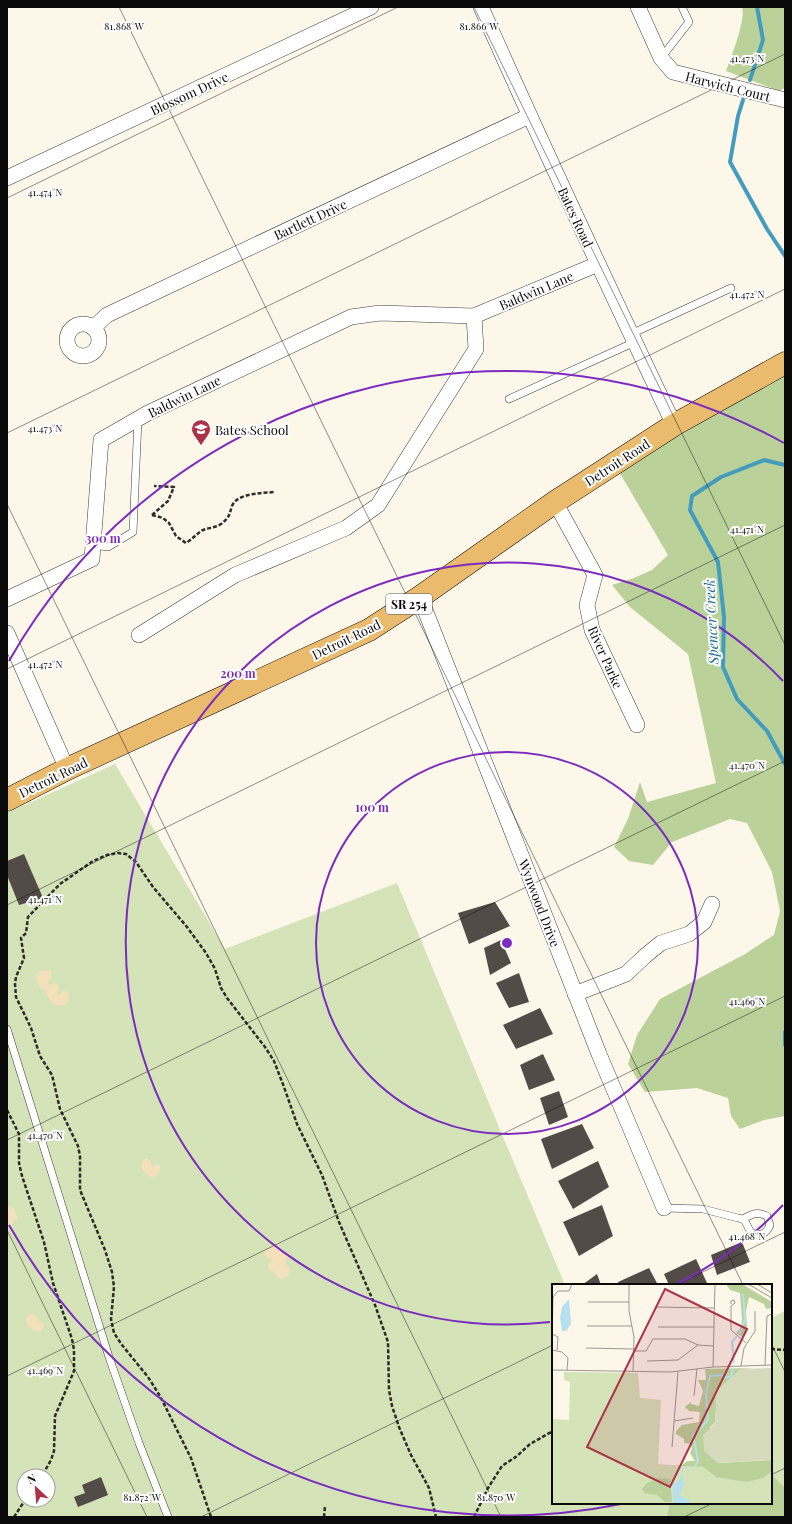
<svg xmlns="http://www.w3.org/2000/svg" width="792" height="1524" font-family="'Playfair Display',serif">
<rect width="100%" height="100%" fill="#fdf7ea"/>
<path fill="#d4e3b8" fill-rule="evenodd" d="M115 764 225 949 397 883 565 1285H553V1503H771V1318L785 1311V1517H7V813ZM24 1476H48V1500H24Z"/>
<g fill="#bad299">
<path d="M742 7H785V88L779 91 726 71C731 57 746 20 742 7Z"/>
<path d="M785 375V1116L764 1120 740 1129 731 1116 728 1098 697 1088 645 1092 628 1064 637 1035 660 999 745 954 774 935 780 911 772 872 747 823 730 819 672 842 653 865 629 861 614 847 628 819 640 782 647 802 716 783 688 654 630 607 612 585 634 578 652 570 668 555 618 470Z"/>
<path d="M771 1474 785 1488V1517H667L670 1503H771Z"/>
</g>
<g fill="#f4e0bb">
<path d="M44 970 51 971V978L48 982V984L51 985 54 982 58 984V995H60L63 991 68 992C72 1012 49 1010 46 990L40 988 36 977 38 972Z"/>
<path d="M146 1158 150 1160 152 1167 157 1164 160 1165V1171L157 1176C148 1179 141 1172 142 1162Z"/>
<path d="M7 1205 15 1209 17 1218 12 1224 11 1228 7 1230Z"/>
<path d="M276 1244 278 1245 283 1253H287L288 1255 285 1263C286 1264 288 1265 289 1267 291 1271 287 1278 283 1279L278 1278 274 1272 269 1270 268 1266 272 1259 266 1257 264 1254 265 1250Z"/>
<path d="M31 1313 35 1315 38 1320 44 1324 43 1328 40 1332C33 1331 26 1326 26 1318Z"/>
</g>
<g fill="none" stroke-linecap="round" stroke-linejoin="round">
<g stroke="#439cbe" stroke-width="4">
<path d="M750 80 763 40 757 7"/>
<path d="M743 100 738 116 730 162 767 229 785 256"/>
<path d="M785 465 764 460 721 477 692 496 690 510 718 562 724 617 723 667 737 699 767 731 785 764"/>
<path d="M785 1032V1045"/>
</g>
</g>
<g fill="#524b48">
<path d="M24 854 43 898 19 905 7 875V861Z"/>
<path d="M495 902 510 926 469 944 458 913Z"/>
<path d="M501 940 511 963 490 975 484 948Z"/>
<path d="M519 973 529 1002 509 1008 496 983Z"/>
<path d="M540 1008 553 1034 516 1049 503 1025Z"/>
<path d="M543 1054 555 1080 529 1090 520 1065Z"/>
<path d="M559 1091 568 1117 549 1125 540 1098Z"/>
<path d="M582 1124 594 1148 552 1169 541 1139Z"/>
<path d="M598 1161 609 1187 573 1209 558 1181Z"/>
<path d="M602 1205 613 1236 579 1256 563 1222Z"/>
<path d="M742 1242 750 1262 717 1275 711 1255Z"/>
<path d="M696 1259 707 1283 702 1285H669L664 1274Z"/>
<path d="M649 1268 658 1285H619L618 1282Z"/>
<path d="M597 1274 601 1285H582Z"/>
<path d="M101 1477 108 1495 78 1507 74 1497 85 1493 82 1485Z"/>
</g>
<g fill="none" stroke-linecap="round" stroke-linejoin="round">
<defs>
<g id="service">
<path d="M661 58 689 22 682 7"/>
<path d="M631 334 731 288"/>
<path d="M509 399 635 342"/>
<path d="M93 545 108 547 133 532 138 420"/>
<path d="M7 1029 109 1357 139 1443 168 1517"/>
<path d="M664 1208 703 1209 738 1218C740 1218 742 1219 744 1220 747 1223 748 1229 751 1232 759 1238 767 1233 770 1225L767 1216C757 1211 752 1214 743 1219"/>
</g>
<g id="minor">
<path d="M481 7C543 147 608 286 674 425"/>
<path d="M638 7 661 58 673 72 785 100"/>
<path d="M7 178 371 7"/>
<circle cx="83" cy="340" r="16"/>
<path d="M93 328 107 315 529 116"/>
<path d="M555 502 595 575 587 605 592 630 637 725"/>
<path d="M420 597 599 1054 664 1208"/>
<path d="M7 599 92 559 101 440 148 413 351 317 380 313 474 316 598 264"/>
<path d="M7 633 67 769"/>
<path d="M139 635 235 575 346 528 378 505 476 349 474 316"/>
<path d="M575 994 626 974 645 956 661 943 689 934 704 922 712 904"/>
</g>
<path id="primary" d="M7 800 67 769 369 630 420 597 555 502 674 425 785 363"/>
</defs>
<use href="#service" stroke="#3d3d3d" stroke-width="8"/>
<use href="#minor" stroke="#3d3d3d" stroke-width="16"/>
<use href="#primary" stroke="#1b1b1b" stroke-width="23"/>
<g stroke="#2c2c2c" stroke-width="2.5" stroke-dasharray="4 2" stroke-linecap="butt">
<path d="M152 515 163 518 169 523 176 536 186 543C192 539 196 535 201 531 206 528 215 528 221 524 230 517 229 515 232 506 237 493 263 493 275 492"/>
<path d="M152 515 168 501 174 487 154 486"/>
<path d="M7 1110 19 1134V1163L22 1176 44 1242 53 1283 72 1339 74 1350V1371L55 1416 54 1451 51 1460 42 1476"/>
<path d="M771 1349 785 1350"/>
<path d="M14 1517 25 1500"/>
<path d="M211 1517 191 1458 160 1396 148 1377 122 1345 114 1333 111 1319 114 1287 112 1272 105 1250 80 1190V1156L78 1146 60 1109 52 1075 40 1056 31 1028 16 997 15 984 16 977 24 958 21 938 26 933 28 917 60 884 93 861 107 855 118 853 126 854 136 862 153 887 187 927 206 953 215 969 221 988 227 998 265 1047 274 1061 284 1087 297 1124 322 1175 339 1222 375 1305 388 1342 389 1390 392 1406 399 1427 411 1455 429 1488 436 1517"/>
<path d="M324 1517 325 1506"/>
<path d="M474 1517 488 1488 502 1466 517 1456 530 1444 553 1431"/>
</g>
<use href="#service" stroke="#fff" stroke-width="7"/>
<use href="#minor" stroke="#fff" stroke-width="15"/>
<use href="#primary" stroke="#eabb6d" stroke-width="22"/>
</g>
<path fill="none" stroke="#0a0a0a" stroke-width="1" stroke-opacity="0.45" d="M119 7 743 1285M474 7 785 645M7 198 398 7M7 433 785 54M7 504 501 1517M7 669 785 289M7 905 785 525M7 1140 785 761M7 1230 147 1517M676 1285 785 1232M771 1343 785 1372M7 1376 785 996M771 1475 785 1468M201 1517 553 1345M684 1517 713 1503"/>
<g fill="none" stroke="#7b2cbf" stroke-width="2">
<circle cx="507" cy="943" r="191"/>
<path d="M783 1205A381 381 0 0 1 677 1284M550 1322A381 381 0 1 1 783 681"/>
<path d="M621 1504A572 572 0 0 1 9 1225M9 661A572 572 0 0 1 784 443"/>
</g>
<defs>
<symbol id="school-pin" viewBox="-11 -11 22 30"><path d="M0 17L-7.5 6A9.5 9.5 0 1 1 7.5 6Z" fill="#ab3247" stroke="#fff"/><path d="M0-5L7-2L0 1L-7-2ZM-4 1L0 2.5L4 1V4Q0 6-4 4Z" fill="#fff"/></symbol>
</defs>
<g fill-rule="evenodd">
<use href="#school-pin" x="190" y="418" width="22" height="30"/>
</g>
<g text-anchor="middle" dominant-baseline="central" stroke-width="4" stroke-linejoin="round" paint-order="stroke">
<rect fill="#fff" stroke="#545454" stroke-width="1" x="386" y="594" width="46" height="20" rx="3"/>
<g font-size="12" font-weight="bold" fill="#0a0a0a">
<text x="409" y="604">SR 254</text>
</g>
<g font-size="13" fill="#0a0a0a" stroke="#fff">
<text transform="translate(728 86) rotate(14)">Harwich Court</text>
<text transform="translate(189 93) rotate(-25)">Blossom Drive</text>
<text transform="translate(576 217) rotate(65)">Bates Road</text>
<text transform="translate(310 219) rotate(-25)">Bartlett Drive</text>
<text transform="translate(536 290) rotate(-23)">Baldwin Lane</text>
<text transform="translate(184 396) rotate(-26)">Baldwin Lane</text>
<text transform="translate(617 462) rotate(-33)">Detroit Road</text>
<text transform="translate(346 639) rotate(-26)">Detroit Road</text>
<text transform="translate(606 657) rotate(66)">River Parke</text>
<text transform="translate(53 777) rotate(-26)">Detroit Road</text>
<text transform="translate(540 903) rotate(69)">Wynwood Drive</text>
</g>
<g font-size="13" fill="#0a0a0a" stroke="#fff" text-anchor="start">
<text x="215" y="429">Bates School</text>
</g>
<g font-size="14" font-style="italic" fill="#226c8e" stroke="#fff">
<text transform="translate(711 622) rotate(-93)">Spencer Creek</text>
</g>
</g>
<g transform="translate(552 1284)">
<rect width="220" height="220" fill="#fdf7ea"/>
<path d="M12 88 86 89 88 114 109 116 106 180 151 183 164 193 211 194 220 188V220H0V135L17 136 18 98 12 96Z" fill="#d4e3b8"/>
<path d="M174 0H190L220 18V24L214 25 212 20 197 13 194 27 195 45 190 53 184 49 189 43 190 36 188 9 178 6ZM202 84 189 85 165 107 163 139 158 143 166 179 220 176V188L211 194 194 198 164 193 151 183 129 182 135 177H143L138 169 140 164 138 160 132 159V155L124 150V147L130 141 147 138 148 128 137 127 133 123 139 118V120L147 122 151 107 146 96H154L153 85ZM106 194 118 195 120 218H113L105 211 92 209 90 205 94 200Z" fill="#bad299"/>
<path d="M220 84V176L166 179 152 167 151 151 163 139 165 107 189 85Z" fill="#d6dbbe"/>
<path d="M17 15 19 40 14 47H10L8 34 10 23ZM143 182 132 184 130 188 132 200 127 212 136 215 137 220H122L121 200 128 196 130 185 133 183Z" fill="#b4e0ef"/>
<path fill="none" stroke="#b4e0ef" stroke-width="2" d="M187 50 193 36 191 10M182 79 180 58 185 52M143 182 146 177 141 152 156 136 154 110 158 92 169 91 174 94 179 92 181 84"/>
<path fill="none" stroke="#9c9890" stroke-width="1" d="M77 0V27L82 53 81 88M196 0 220 14M205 0 220 9M36 18H77M179 20V17L182 16 183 19 179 22V46L194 59M103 23 162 24M35 42H80M106 43H162M34 64 81 65M0 66 10 68 16 74 15 86M5 66 6 53 0 50 1 13 6 7H17L20 0M81 67H94L101 55H133L146 61 161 62M95 77 126 76 146 61M213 81 215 32 220 30M189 82 192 64 203 47V27M161 83 163 0M0 86 119 88 161 83 220 81M142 112 145 85M122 137 141 134M120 163 126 88"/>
<path fill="#ab3247" fill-opacity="0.15" stroke="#ab3247" stroke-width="2" d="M113 5 195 45 118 203 35 163Z"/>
<rect width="220" height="220" fill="none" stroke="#0a0a0a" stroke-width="2"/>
</g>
<g font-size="10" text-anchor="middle" fill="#0a0a0a" stroke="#fff" stroke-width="4" stroke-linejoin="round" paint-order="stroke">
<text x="124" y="30">81.868°W</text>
<text x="479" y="30">81.866°W</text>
<text x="747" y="62">41.473°N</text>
<text x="45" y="196">41.474°N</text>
<text x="747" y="298">41.472°N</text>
<text x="45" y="432">41.473°N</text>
<text x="747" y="533">41.471°N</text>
<text x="45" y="668">41.472°N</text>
<text x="747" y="769">41.470°N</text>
<text x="45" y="903">41.471°N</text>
<text x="747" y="1005">41.469°N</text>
<text x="45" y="1139">41.470°N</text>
<text x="747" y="1240">41.468°N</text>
<text x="45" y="1374">41.469°N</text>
<text x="142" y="1501">81.872°W</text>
<text x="496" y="1501">81.870°W</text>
</g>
<circle cx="507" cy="943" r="6" fill="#7b2cbf" stroke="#fff" stroke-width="2"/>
<g font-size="12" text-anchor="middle" font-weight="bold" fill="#7b2cbf" stroke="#fff" stroke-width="4" stroke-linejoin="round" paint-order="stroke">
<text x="103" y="543">300 m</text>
<text x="238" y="678">200 m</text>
<text x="372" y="812">100 m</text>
</g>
<rect width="792" height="1524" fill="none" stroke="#0a0a0a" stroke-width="16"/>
<g transform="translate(36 1488) rotate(334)"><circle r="19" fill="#ffffff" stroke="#9d9d9d"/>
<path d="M0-3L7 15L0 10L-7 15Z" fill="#ab3247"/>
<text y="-6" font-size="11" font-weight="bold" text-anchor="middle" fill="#0a0a0a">N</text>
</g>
</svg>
